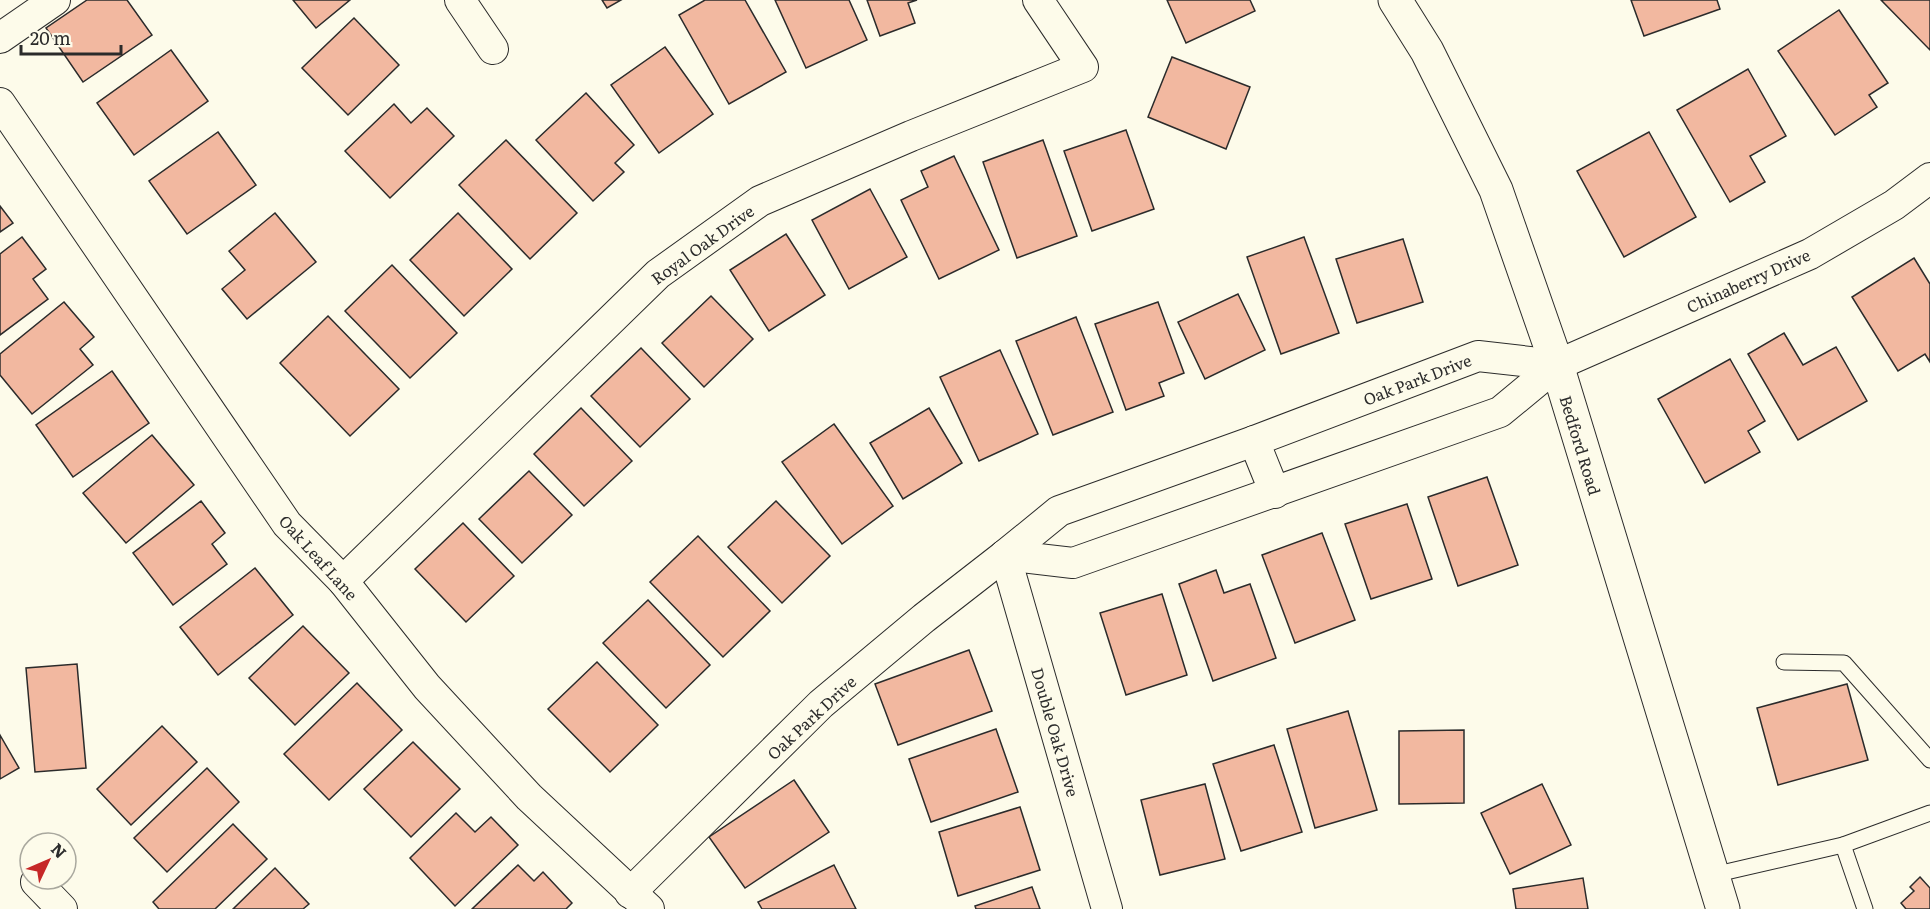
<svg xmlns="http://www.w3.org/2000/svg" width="1930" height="909" font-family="Literata,serif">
<rect width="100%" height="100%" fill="#fdfbea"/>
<g fill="#f2b8a0" stroke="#2b2b2b" stroke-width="1.5">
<path d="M87 0H127L152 35 83 82 46 28Z"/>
<path d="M293 0H350L316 28Z"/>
<path d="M602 0H621L607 8Z"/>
<path d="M705 0H745L786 72 729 104 679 15Z"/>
<path d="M775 0H849L867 40 806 68Z"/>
<path d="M867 0H917L908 3 915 23 880 36Z"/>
<path d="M1167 0H1250L1255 11 1186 43Z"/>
<path d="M1631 0H1717L1720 9 1644 36Z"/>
<path d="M1881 0H1930V50Z"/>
<path d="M1839 10 1888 83 1869 95 1877 107 1835 135 1778 51Z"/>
<path d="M354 18 399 65 348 115 302 68Z"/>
<path d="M665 47 713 114 659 153 611 85Z"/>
<path d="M171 50 208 101 134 155 97 103Z"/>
<path d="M1172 57 1250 87 1226 149 1148 117Z"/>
<path d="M1748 69 1786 136 1750 156 1765 182 1730 202 1677 110Z"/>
<path d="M586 93 634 145 615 163 624 172 593 201 536 140Z"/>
<path d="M394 104 411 123 427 108 454 136 390 198 345 151Z"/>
<path d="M1126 130 1154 209 1092 231 1064 151Z"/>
<path d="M218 132 256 185 187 234 149 181Z"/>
<path d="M1649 132 1696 217 1624 257 1577 171Z"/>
<path d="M506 140 577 213 530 259 459 185Z"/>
<path d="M1043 140 1077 236 1017 258 983 162Z"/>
<path d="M954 156 999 250 939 279 901 200 928 187 921 171Z"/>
<path d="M870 189 907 257 849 289 812 220Z"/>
<path d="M0 206 13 223 0 232Z"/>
<path d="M275 213 316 262 247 319 222 289 245 270 229 251Z"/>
<path d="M458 213 512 269 464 316 410 260Z"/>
<path d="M786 234 825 295 769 331 730 270Z"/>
<path d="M22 237 46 269 33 279 48 299 0 335V254Z"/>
<path d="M1304 237 1339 333 1281 354 1247 257Z"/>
<path d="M1403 239 1423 302 1357 323 1336 259Z"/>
<path d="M1914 258 1930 284V362L1925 354 1898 371 1852 297Z"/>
<path d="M392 265 457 333 410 378 345 311Z"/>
<path d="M1238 294 1265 350 1205 379 1178 322Z"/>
<path d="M711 296 753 339 704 387 662 343Z"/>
<path d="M64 302 94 337 80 349 93 365 32 414 0 375V354Z"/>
<path d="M1158 302 1184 373 1159 383 1164 396 1126 410 1095 324Z"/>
<path d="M328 316 399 389 350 436 280 363Z"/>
<path d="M1076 317 1113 412 1053 435 1016 341Z"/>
<path d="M1784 333 1803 365 1836 347 1867 401 1798 440 1748 354Z"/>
<path d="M641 348 690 399 640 447 591 396Z"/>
<path d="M1000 350 1038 434 979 461 940 377Z"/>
<path d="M1730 359 1765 421 1748 431 1760 452 1705 483 1658 399Z"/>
<path d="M112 371 149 423 73 477 36 425Z"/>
<path d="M581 408 632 461 584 506 534 454Z"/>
<path d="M929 408 962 463 903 499 870 443Z"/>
<path d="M834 424 893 506 842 544 782 462Z"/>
<path d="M152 435 194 485 126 543 83 493Z"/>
<path d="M529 471 572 515 522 563 479 519Z"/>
<path d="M1487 477 1518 565 1458 586 1428 497Z"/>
<path d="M201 501 225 533 212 544 227 564 173 605 133 553Z"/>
<path d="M776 501 830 556 782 603 728 547Z"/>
<path d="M1407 504 1432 579 1371 599 1345 524Z"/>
<path d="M463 523 514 576 466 622 415 569Z"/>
<path d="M1322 533 1355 620 1295 643 1262 555Z"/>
<path d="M698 536 770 611 723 657 650 582Z"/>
<path d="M255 568 293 615 218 675 180 627Z"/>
<path d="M1216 570 1224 593 1250 584 1276 658 1213 681 1179 584Z"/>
<path d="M1162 594 1187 675 1126 695 1100 613Z"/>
<path d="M648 600 710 665 666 708 603 643Z"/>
<path d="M303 626 349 673 295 725 249 678Z"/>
<path d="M969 650 992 711 898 745 875 684Z"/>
<path d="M597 662 658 725 610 772 548 709Z"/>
<path d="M77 664 86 768 35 772 26 668Z"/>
<path d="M357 683 402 730 329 800 284 754Z"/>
<path d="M1847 684 1868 760 1778 785 1757 708Z"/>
<path d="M1348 711 1377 810 1315 828 1287 729Z"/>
<path d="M162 726 197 762 131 825 97 789Z"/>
<path d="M996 729 1018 792 931 822 909 759Z"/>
<path d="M1464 730V803L1399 804V731Z"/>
<path d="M0 735 19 768 0 779Z"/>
<path d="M413 742 460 789 411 837 364 789Z"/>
<path d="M1274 745 1302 832 1241 851 1213 764Z"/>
<path d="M207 768 239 802 167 872 134 838Z"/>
<path d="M794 780 829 832 745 888 709 837Z"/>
<path d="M1205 784 1225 859 1160 875 1141 800Z"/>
<path d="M1542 784 1571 845 1510 874 1481 813Z"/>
<path d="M1020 807 1040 870 958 896 939 832Z"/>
<path d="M456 813 475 832 491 817 518 845 455 906 410 858Z"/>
<path d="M233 824 267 859 215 909H159L153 902Z"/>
<path d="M518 865 534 881 543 872 572 903 566 909H472Z"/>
<path d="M834 865 856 909H762L758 902Z"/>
<path d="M275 868 309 904 303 909H233Z"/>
<path d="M1920 877 1930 888V909H1906L1901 903 1914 891 1910 887Z"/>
<path d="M1583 878 1588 909H1516L1513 889Z"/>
<path d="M1032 887 1040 909H976L975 906Z"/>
</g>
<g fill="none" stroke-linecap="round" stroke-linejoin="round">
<defs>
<g id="lane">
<path d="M1784 662 1844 663 1930 760"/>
<path d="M1713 875 1843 845"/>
<path d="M1865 909 1843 845 1930 813"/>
</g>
<g id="street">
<path d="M460 0 493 49"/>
<path d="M0 38 55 0"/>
<path d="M0 103 287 524 343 581 427 687 529 797 649 909"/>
<path d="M1254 441 1275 493"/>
<path d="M1005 555 1073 563 1500 412 1557 365 1810 254 1894 205 1930 178"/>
<path d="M1005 555 1107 909"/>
<path d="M343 581 658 274 760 201 911 136 1083 67 1038 0"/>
<path d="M36 882 62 909"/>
<path d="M630 893 821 704 924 618 1005 555 1059 511 1254 441 1478 356 1557 365"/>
</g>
<path id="secondary" d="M1395 0 1427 51 1496 190 1557 365 1723 909"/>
</defs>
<use href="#lane" stroke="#2b2b2b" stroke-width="17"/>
<use href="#street" stroke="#2b2b2b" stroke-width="32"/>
<use href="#secondary" stroke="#2b2b2b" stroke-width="35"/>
<use href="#lane" stroke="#fdfbea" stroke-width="15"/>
<use href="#street" stroke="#fdfbea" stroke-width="30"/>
<use href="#secondary" stroke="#fdfbea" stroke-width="33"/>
</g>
<g text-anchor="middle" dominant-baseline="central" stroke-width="4.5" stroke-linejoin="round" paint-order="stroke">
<g font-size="16" fill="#2b2b2b" stroke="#fdfbea">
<text transform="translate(702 244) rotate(-36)">Royal Oak Drive</text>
<text transform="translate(1748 280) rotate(-24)">Chinaberry Drive</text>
<text transform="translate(1417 379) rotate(-21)">Oak Park Drive</text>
<text transform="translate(1581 445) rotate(73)">Bedford Road</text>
<text transform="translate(319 557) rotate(48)">Oak Leaf Lane</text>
<text transform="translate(811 717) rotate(-43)">Oak Park Drive</text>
<text transform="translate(1056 732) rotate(74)">Double Oak Drive</text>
</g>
</g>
<g transform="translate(48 861) rotate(46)"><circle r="28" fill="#fdfbea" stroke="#a9a89e" stroke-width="1.5"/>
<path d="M0-4.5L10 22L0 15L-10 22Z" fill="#c62828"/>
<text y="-9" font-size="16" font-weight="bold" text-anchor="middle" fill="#2b2b2b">N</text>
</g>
<path d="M21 45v9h100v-9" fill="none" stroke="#2b2b2b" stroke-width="3"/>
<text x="30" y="45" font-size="18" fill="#2b2b2b" stroke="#fdfbea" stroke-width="4.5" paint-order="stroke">20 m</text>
</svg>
